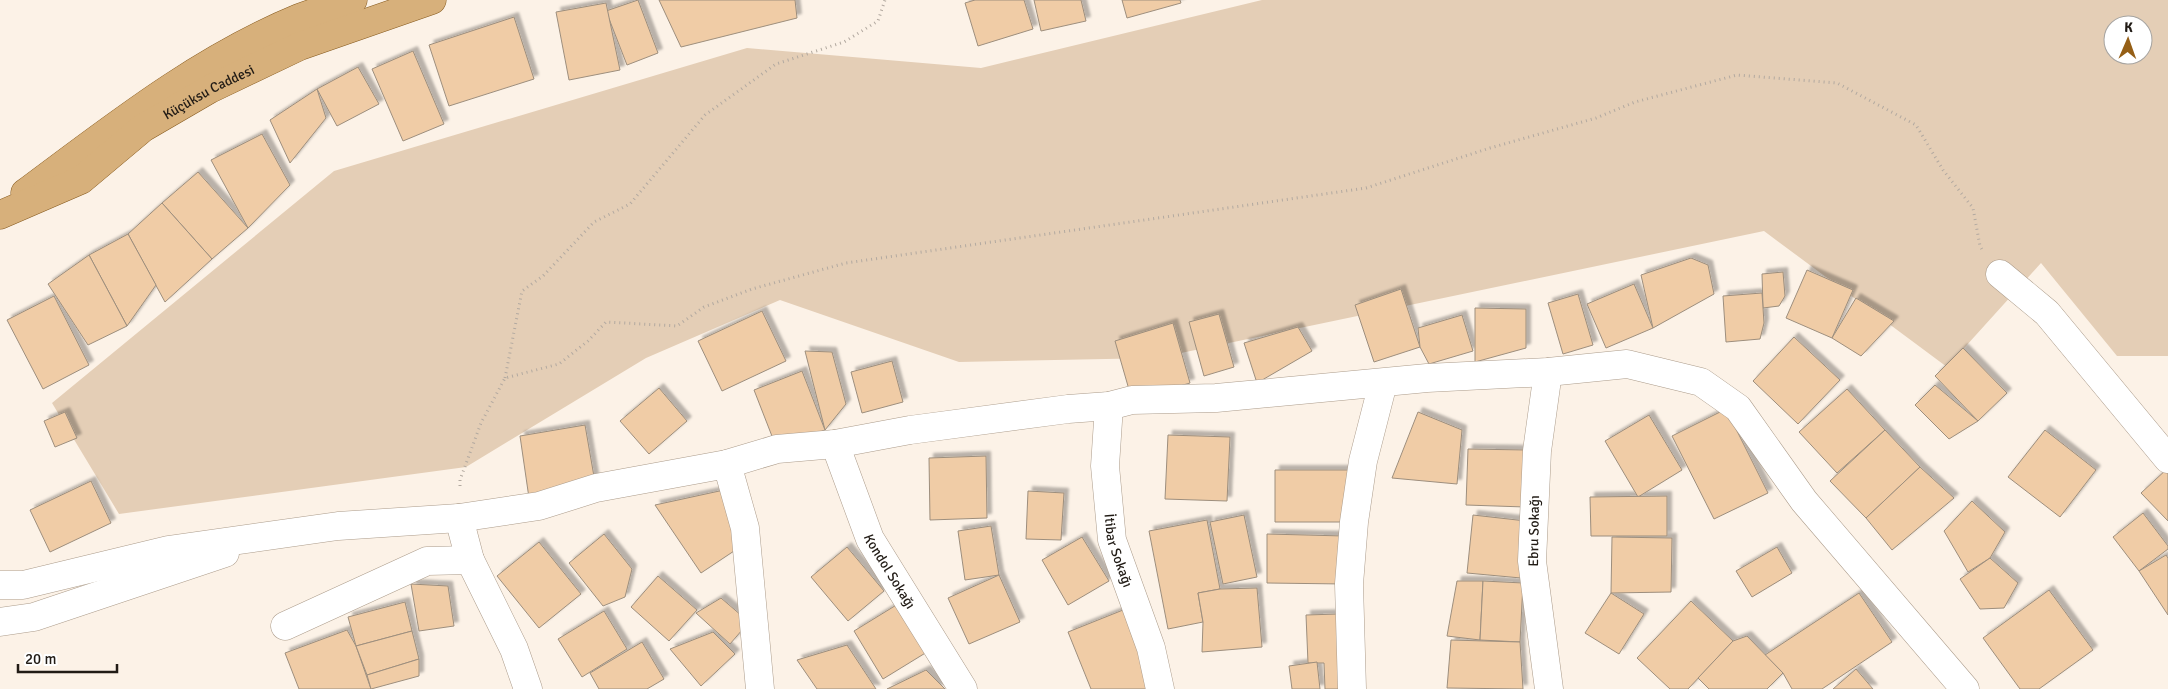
<svg xmlns="http://www.w3.org/2000/svg" width="2168" height="689" font-family="Signika,sans-serif">
<defs>
<filter id="shadow"><feDropShadow dx="4.5" dy="-4.5" stdDeviation="1" flood-color="#0004"/></filter>
</defs>
<rect width="100%" height="100%" fill="#fcf2e7"/>
<path fill="#e4ceb6" fill-rule="evenodd" d="M1262 0H2168V356H2117L2041 263 1947 367 1764 231 1157 358 959 362 780 300 646 358 466 467 119 514 52 403 334 171 747 48 981 68ZM2113 25H2143V55H2113Z"/>
<g fill="#f0cca6" stroke="#9d8e7d" filter="url(#shadow)">
<path d="M638 0 658 53 627 65 606 11Z"/>
<path d="M659 0H795L797 18 681 47Z"/>
<path d="M975 0H1024L1033 29 978 46 965 3Z"/>
<path d="M1034 0H1081L1086 21 1041 31Z"/>
<path d="M1122 0H1180L1181 3 1127 18Z"/>
<path d="M606 3 620 70 569 80 556 12Z"/>
<path d="M514 17 534 79 449 106 429 45Z"/>
<path d="M413 51 444 124 403 141 372 69Z"/>
<path d="M358 67 379 104 337 126 317 89Z"/>
<path d="M317 89 326 118 290 163 270 120Z"/>
<path d="M262 134 290 185 248 228 211 160Z"/>
<path d="M198 172 248 228 212 259 162 203Z"/>
<path d="M162 203 212 259 165 302 128 234Z"/>
<path d="M128 234 156 285 127 326 89 255Z"/>
<path d="M89 255 127 326 88 345 48 284Z"/>
<path d="M1691 258 1708 265 1714 294 1653 328 1641 275Z"/>
<path d="M1807 270 1853 290 1832 338 1786 318Z"/>
<path d="M1783 272 1785 296 1779 306 1763 308 1762 274Z"/>
<path d="M1634 284 1653 328 1606 348 1587 304Z"/>
<path d="M1401 289 1420 347 1374 362 1355 305Z"/>
<path d="M1762 293 1764 323 1760 339 1726 342 1723 296Z"/>
<path d="M1578 294 1593 345 1563 354 1548 303Z"/>
<path d="M54 296 89 365 43 389 7 320Z"/>
<path d="M1856 298 1894 321 1861 356 1832 338Z"/>
<path d="M1475 308 1526 309V348L1475 362Z"/>
<path d="M762 311 786 361 722 391 698 341Z"/>
<path d="M1219 314 1234 367 1204 376 1189 322Z"/>
<path d="M1462 315 1473 351 1429 364 1420 347 1418 328Z"/>
<path d="M1173 323 1190 383 1132 400 1115 341Z"/>
<path d="M1298 327 1312 351 1257 383 1244 343Z"/>
<path d="M1794 337 1840 380 1798 424 1753 381Z"/>
<path d="M1963 348 2007 393 1978 421 1935 376Z"/>
<path d="M805 351 832 352 846 404 825 430Z"/>
<path d="M892 361 903 402 862 413 851 372Z"/>
<path d="M802 371 825 430 777 449 754 390Z"/>
<path d="M1935 385 1978 421 1949 439 1915 405Z"/>
<path d="M659 388 687 421 649 454 620 421Z"/>
<path d="M1847 389 1885 430 1837 473 1799 432Z"/>
<path d="M1726 409 1768 493 1714 519 1672 436Z"/>
<path d="M65 412 77 438 55 447 44 421Z"/>
<path d="M1418 412 1462 430 1457 484 1392 478Z"/>
<path d="M1649 415 1682 470 1638 497 1605 441Z"/>
<path d="M585 425 596 488 529 498 520 436Z"/>
<path d="M1885 430 1920 467 1866 518 1830 481Z"/>
<path d="M2045 430 2096 470 2060 517 2008 477Z"/>
<path d="M1168 435 1230 437 1227 501 1165 499Z"/>
<path d="M1468 449 1526 450 1525 507 1466 505Z"/>
<path d="M986 456 987 518 930 520 929 458Z"/>
<path d="M1920 467 1954 498 1892 550 1866 518Z"/>
<path d="M2168 468V521L2141 493Z"/>
<path d="M1275 470H1350L1349 522H1275Z"/>
<path d="M91 481 111 523 50 552 30 510Z"/>
<path d="M724 490 737 549 701 573 655 505Z"/>
<path d="M1028 491 1064 493 1061 540 1026 539Z"/>
<path d="M1667 496V536H1591L1590 497Z"/>
<path d="M1972 501 2005 532 1990 558 1968 572 1944 531Z"/>
<path d="M2143 513 2168 546V549L2139 571 2113 537Z"/>
<path d="M1244 515 1257 577 1223 584 1210 522Z"/>
<path d="M1473 515 1526 521 1521 578 1467 573Z"/>
<path d="M1207 520 1220 589 1198 593 1203 622 1168 629 1149 531Z"/>
<path d="M991 526 999 575 965 580 958 531Z"/>
<path d="M604 534 632 569 625 597 603 606 569 563Z"/>
<path d="M1267 534 1344 536V584L1267 583Z"/>
<path d="M1082 537 1109 581 1068 605 1042 560Z"/>
<path d="M1612 537 1672 538 1671 592 1611 593Z"/>
<path d="M539 542 581 594 539 628 497 576Z"/>
<path d="M847 547 884 591 848 621 811 577Z"/>
<path d="M1777 547 1792 573 1752 597 1736 571Z"/>
<path d="M2166 555 2168 558V615L2139 571Z"/>
<path d="M1990 558 2018 583 2004 608 1980 609 1960 579Z"/>
<path d="M999 575 1020 622 969 644 948 598Z"/>
<path d="M658 576 697 610 669 641 631 607Z"/>
<path d="M1457 581H1483L1480 640 1447 636Z"/>
<path d="M1483 581 1523 583 1520 642 1480 640Z"/>
<path d="M411 584 448 586 454 626 419 631Z"/>
<path d="M1257 588 1262 647 1202 652 1203 622 1198 593 1220 589Z"/>
<path d="M2049 590 2093 650 2039 689H2020L1983 638Z"/>
<path d="M1611 593 1644 614 1619 654 1585 633Z"/>
<path d="M1859 593 1892 642 1822 689H1792L1783 673 1765 655Z"/>
<path d="M721 598 749 622 730 644 696 613Z"/>
<path d="M1691 601 1733 641 1688 689H1670L1637 658Z"/>
<path d="M405 602 412 631 356 646 348 617Z"/>
<path d="M898 604 927 652 883 679 854 631Z"/>
<path d="M1128 608 1152 689H1091L1068 632Z"/>
<path d="M604 611 627 649 582 677 558 639Z"/>
<path d="M1338 614 1340 689H1325L1324 663H1308L1306 615Z"/>
<path d="M347 630 356 646 371 689H299L285 653Z"/>
<path d="M412 631 419 659 367 675 356 646Z"/>
<path d="M713 632 735 654 701 686 670 649Z"/>
<path d="M1747 636 1783 673 1767 689H1709L1698 678 1733 641Z"/>
<path d="M1451 640 1520 642 1523 689 1447 688Z"/>
<path d="M642 642 664 679 647 689H599L590 673Z"/>
<path d="M847 645 876 689H817L797 660Z"/>
<path d="M419 659V676L371 689 367 675Z"/>
<path d="M1317 662 1320 689H1292L1289 666Z"/>
<path d="M1856 669 1873 689H1833Z"/>
<path d="M926 670 945 689H887Z"/>
</g>
<g fill="none" stroke-linecap="round" stroke-linejoin="round">
<defs>
<g id="street">
<path d="M2000 274 2047 313 2168 459"/>
<path d="M1548 372 1537 451 1532 561 1549 689"/>
<path id="s1" d="M1109 406 1105 466 1112 540 1151 648 1160 689"/>
<path id="s2" d="M835 444 870 539 963 689"/>
<path d="M727 464 745 528 760 689"/>
<path d="M459 518 470 560 514 649 528 689"/>
<path d="M0 585H23L168 550 338 526 459 518 539 506 596 488 727 464 777 449 835 444 910 430 1068 409 1109 406 1132 400 1216 398 1427 378 1548 372 1627 364 1701 382 1738 408 1804 501 1965 689"/>
<path d="M0 622 34 617 225 553"/>
<path d="M285 626 427 561 470 560"/>
<path d="M1352 689 1349 584 1354 522 1363 461 1383 383"/>
</g>
<g id="primary">
<path d="M25 193C111 129 199 59 299 18 317 11 335 6 353 0"/>
<path id="s3" d="M0 215 81 180 143 128 210 89 300 46 432 0"/>
</g>
</defs>
<use href="#street" stroke="#ac9c8b" stroke-width="29"/>
<use href="#primary" stroke="#865a1e" stroke-width="29"/>
<g stroke="#b2a9a0" stroke-width="3" stroke-dasharray="1 4" stroke-linecap="butt">
<path d="M505 378 522 291 543 276 594 222 630 204 705 115 776 64 844 42 878 21 885 0"/>
<path d="M460 486V480L481 423 505 378 559 364 588 341 606 322 677 326 704 307 752 289 846 263 1366 188 1490 148 1596 118 1635 102 1737 75 1837 83 1916 125 1943 170 1973 208 1980 246 1983 251"/>
</g>
<use href="#street" stroke="#fff" stroke-width="28"/>
<use href="#primary" stroke="#d7b07b" stroke-width="28"/>
</g>
<g text-anchor="middle" dominant-baseline="central" stroke-width="4.5" stroke-linejoin="round" paint-order="stroke">
<g font-size="14" fill="#211b15" stroke="#fff">
<text stroke="none"><textPath href="#s3" startOffset="244">Küçüksu Caddesi</textPath></text>
<text transform="translate(1534 531) rotate(-89)">Ebru Sokağı</text>
<text stroke="none"><textPath href="#s1" startOffset="146">İtibar Sokağı</textPath></text>
<text stroke="none"><textPath href="#s2" startOffset="139">Kondol Sokağı</textPath></text>
</g>
</g>
<g transform="translate(2128 40) rotate(2)"><circle r="24" fill="#ffffff" stroke="#a6a4a1"/>
<path d="M0-4L9 19L0 12L-9 19Z" fill="#955f16"/>
<text y="-8" font-size="14" font-weight="bold" text-anchor="middle" fill="#211b15">K</text>
</g>
<path d="M18 664v8h99v-8" fill="none" stroke="#211b15" stroke-width="2.5"/>
<text x="25" y="664" font-size="15" fill="#211b15" stroke="#ffffff" stroke-width="4" paint-order="stroke">20 m</text>
</svg>
